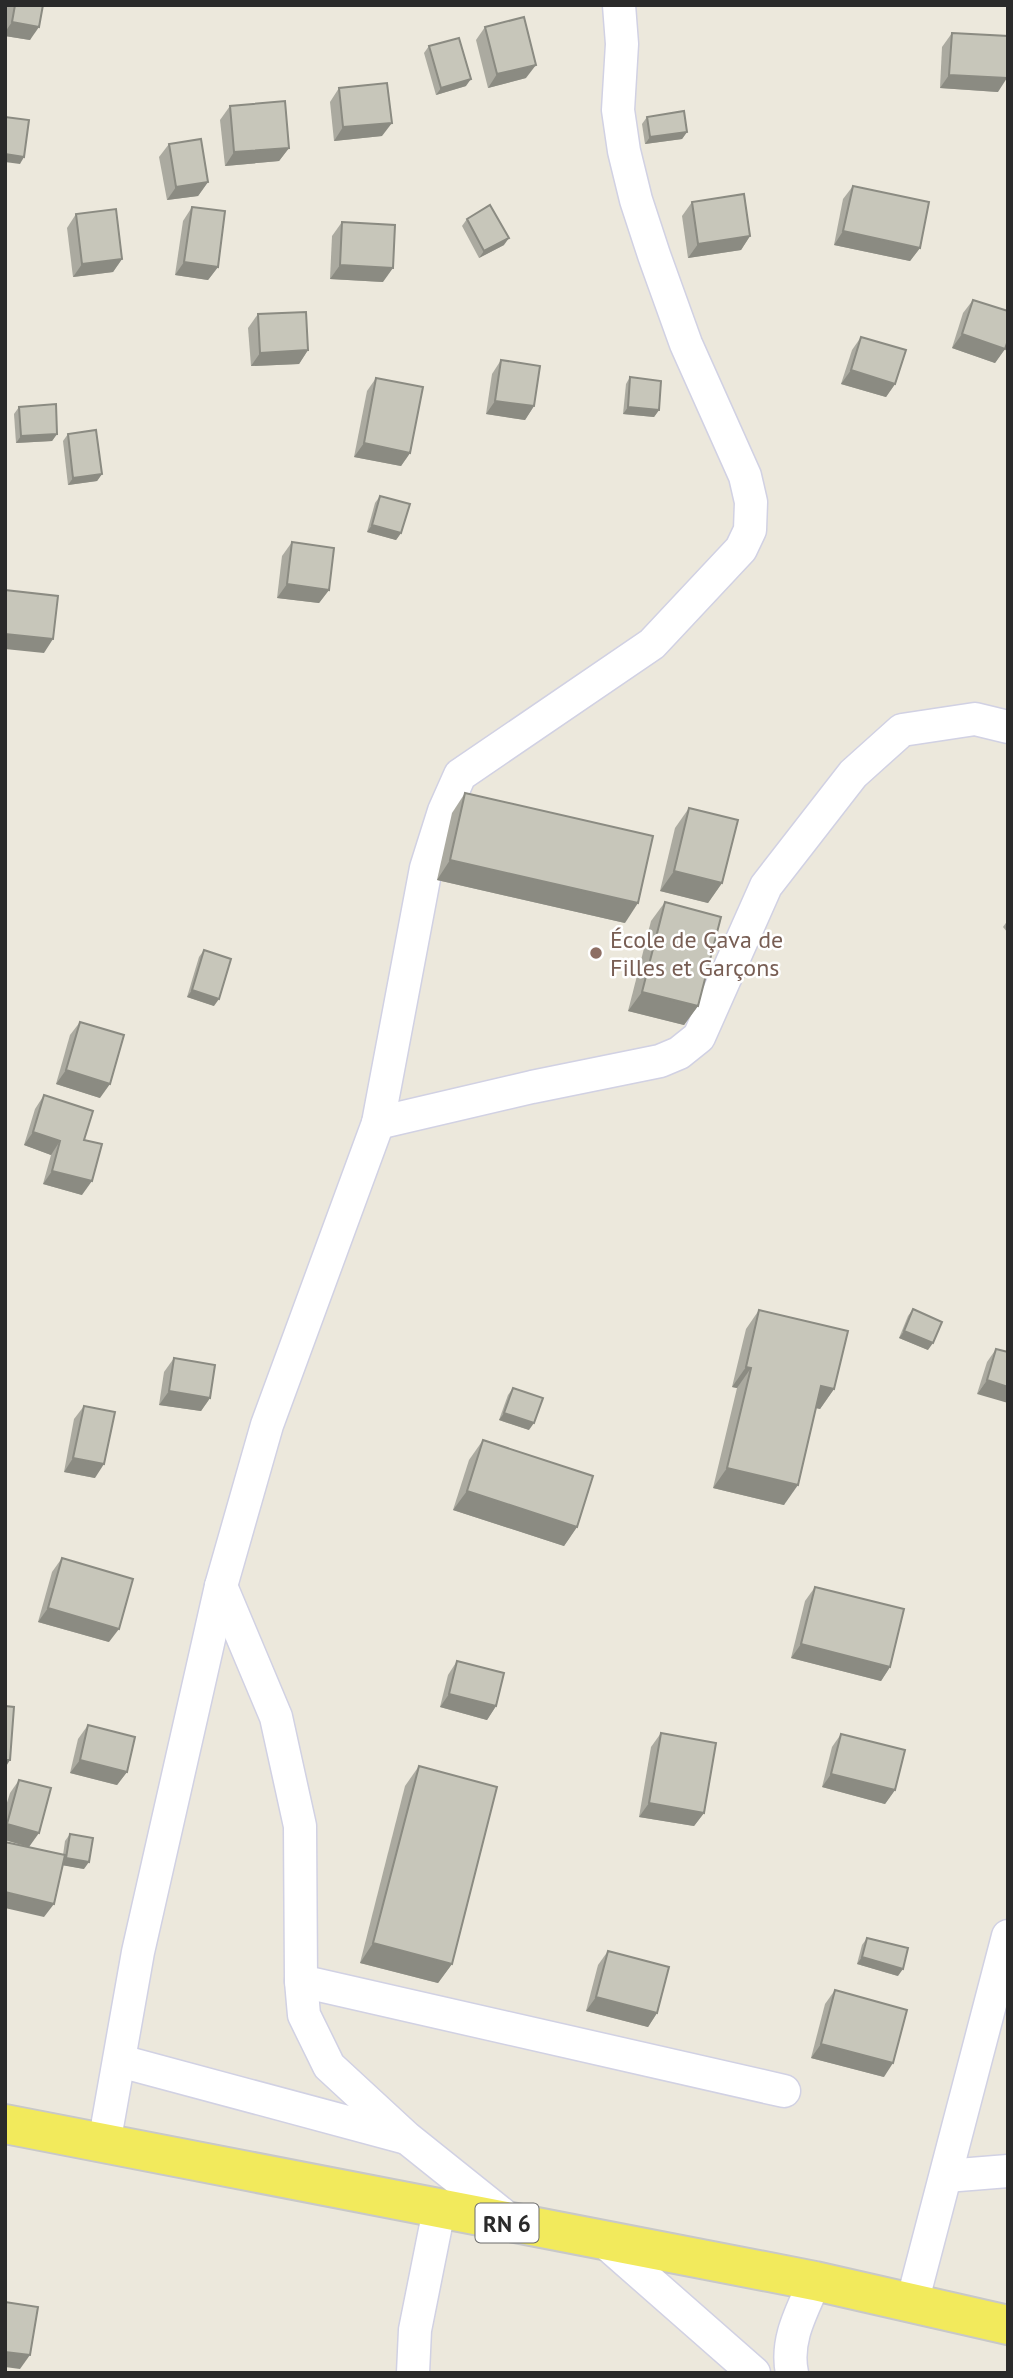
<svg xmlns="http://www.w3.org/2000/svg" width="1013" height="2378" font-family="'PT Sans',sans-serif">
<rect width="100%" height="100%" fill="#ece8dc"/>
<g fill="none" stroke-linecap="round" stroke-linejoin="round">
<defs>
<g id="minor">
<path d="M378 1123 532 1087 660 1061 679 1053 699 1037 766 886 853 774 902 730 975 719 1008 727"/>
<path d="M221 1586 276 1717 300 1826 301 1981 304 2015 329 2066 407 2138 512 2222"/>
<path d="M301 1981 784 2091"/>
<path d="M120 2061 403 2137"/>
<path d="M104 2144 138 1952 221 1586 267 1425 378 1123 426 868 444 811 460 775 652 644 741 549 750 530 751 502 745 476 686 344 654 255 636 200 624 151 618 110 622 44 619 5"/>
<path d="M946 2176 1008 2171"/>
<path d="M606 2243 754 2373"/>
<path d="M912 2303 1008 1936"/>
<path d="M413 2373 415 2330 439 2210"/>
<path d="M792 2373C785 2340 802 2311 815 2281"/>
</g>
<path id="primary" d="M5 2124 815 2281 1008 2325"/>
</defs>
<use href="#minor" stroke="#d1d1e3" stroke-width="35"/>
<use href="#primary" stroke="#c8c8c8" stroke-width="42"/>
<use href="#minor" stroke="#fff" stroke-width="32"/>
<use href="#primary" stroke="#f2ea5c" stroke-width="38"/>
</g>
<g fill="#abaaa0">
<path d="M7 5H43L30 40 5 36V19Z"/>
<path d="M485 27 526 78 488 88 476 40Z"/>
<path d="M952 33 998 92 940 88 942 47Z"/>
<path d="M429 46 466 86 436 95 424 53Z"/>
<path d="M339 88 382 136 334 141 330 102Z"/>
<path d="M230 106 289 148 279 161 225 166 220 120Z"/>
<path d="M647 117 687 132 682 139 645 144 642 124Z"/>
<path d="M169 144 208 182 198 196 167 200 159 157Z"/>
<path d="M853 186 920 248 910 261 834 245 843 199Z"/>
<path d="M692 202 750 236 741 250 688 258 682 216Z"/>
<path d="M192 207 218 267 208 280 175 275 183 221Z"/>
<path d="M76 214 122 259 113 272 73 277 67 228Z"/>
<path d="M467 219 504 245 479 258 462 226Z"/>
<path d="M342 222 383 282 330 279 332 236Z"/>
<path d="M973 300 1005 349 995 363 952 348 963 313Z"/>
<path d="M258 314 308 350 299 364 251 366 248 328Z"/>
<path d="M861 337 895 384 886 397 841 384 852 350Z"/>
<path d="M501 360 534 406 525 420 486 414 492 374Z"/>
<path d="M630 377 659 410 654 417 623 414 626 384Z"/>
<path d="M376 378 410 453 401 466 354 457 367 391Z"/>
<path d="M19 407 57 434 52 441 16 443 14 414Z"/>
<path d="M68 434 102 474 97 481 68 485 63 441Z"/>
<path d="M380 496 401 533 396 540 367 532 375 503Z"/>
<path d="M292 542 329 590 319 603 277 598 282 556Z"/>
<path d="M465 793 625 923 437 880 452 813Z"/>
<path d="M689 808 722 883 708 903 660 891 675 828Z"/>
<path d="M665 902 698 1006 684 1025 628 1011 651 921Z"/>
<path d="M1008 920V933L1003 927Z"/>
<path d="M204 950 214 1006 187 997 199 957Z"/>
<path d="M80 1022 100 1098 56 1084 70 1035Z"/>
<path d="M44 1095 84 1140 82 1195 43 1184 51 1155 24 1145 35 1109Z"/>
<path d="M913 1309 928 1350 899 1338 908 1316Z"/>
<path d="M759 1310 834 1389 820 1409 816 1408 784 1505 713 1488 737 1388 732 1387 746 1329Z"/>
<path d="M996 1349 1008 1352 977 1394 987 1362Z"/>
<path d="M174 1358 210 1398 201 1411 159 1405 164 1372Z"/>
<path d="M513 1388 529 1430 499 1420 508 1395Z"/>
<path d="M84 1406 95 1478 64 1472 74 1419Z"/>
<path d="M483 1440 577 1527 564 1546 453 1510 469 1460Z"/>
<path d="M62 1558 109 1642 38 1622 52 1572Z"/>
<path d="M815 1587 890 1667 881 1681 791 1658 805 1601Z"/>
<path d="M457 1661 496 1706 487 1720 440 1707 448 1675Z"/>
<path d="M88 1725 127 1772 117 1785 70 1773 78 1739Z"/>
<path d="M661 1733 704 1813 694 1826 639 1817 651 1747Z"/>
<path d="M841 1734 895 1790 885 1804 822 1787 832 1747Z"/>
<path d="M419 1766 452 1964 438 1983 360 1963 405 1786Z"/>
<path d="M19 1780 29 1847 5 1840V1809L10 1793Z"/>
<path d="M70 1834 84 1869 63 1865 44 1917 63 1855 65 1841Z"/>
<path d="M867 1938 898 1976 857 1964 862 1945Z"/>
<path d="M608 1951 657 2013 648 2027 586 2011 598 1965Z"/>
<path d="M835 1990 884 2077 811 2058 825 2004Z"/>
</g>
<g fill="#8b8b82">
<path d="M12 22 39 27 30 40 5 36V32Z"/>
<path d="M536 65 526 78 488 88 497 74Z"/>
<path d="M949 75 1007 78 998 92 940 88Z"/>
<path d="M471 79 466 86 436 95 441 88Z"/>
<path d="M392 123 382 136 334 141 343 127Z"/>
<path d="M687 132 682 139 645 144 650 137Z"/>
<path d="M289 148 279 161 225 166 234 152Z"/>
<path d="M5 154 24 157 20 164 5 162Z"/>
<path d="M208 182 198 196 167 200 176 187Z"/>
<path d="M843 231 920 248 910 261 834 245Z"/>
<path d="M750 236 741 250 688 258 698 244Z"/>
<path d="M509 238 504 245 479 258 484 251Z"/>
<path d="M122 259 113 272 73 277 82 264Z"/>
<path d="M184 262 218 267 208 280 175 275Z"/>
<path d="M340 265 393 268 383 282 330 279Z"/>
<path d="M962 334 1005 349 995 363 952 348Z"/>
<path d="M308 350 299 364 251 366 260 353Z"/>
<path d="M851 370 895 384 886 397 841 384Z"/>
<path d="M495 401 534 406 525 420 486 414Z"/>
<path d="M628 407 659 410 654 417 623 414Z"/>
<path d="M57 434 52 441 16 443 21 436Z"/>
<path d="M364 443 410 453 401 466 354 457Z"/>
<path d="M102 474 97 481 68 485 73 478Z"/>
<path d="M372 525 401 533 396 540 367 532Z"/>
<path d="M287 584 329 590 319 603 277 598Z"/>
<path d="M5 634 53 639 44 653 5 649Z"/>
<path d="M450 860 638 903 625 923 437 880Z"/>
<path d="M674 871 722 883 708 903 660 891Z"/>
<path d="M192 990 219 999 214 1006 187 997Z"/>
<path d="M642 992 698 1006 684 1025 628 1011Z"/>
<path d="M66 1070 110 1084 100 1098 56 1084Z"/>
<path d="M33 1132 60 1141 51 1155 24 1145Z"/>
<path d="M52 1171 92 1181 82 1195 43 1184Z"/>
<path d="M904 1331 933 1343 928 1350 899 1338Z"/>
<path d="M746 1367 751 1368 737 1388 732 1387Z"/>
<path d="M987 1380 1008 1387V1403L977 1394Z"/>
<path d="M821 1386 834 1389 820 1409 808 1406Z"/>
<path d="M169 1391 210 1398 201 1411 159 1405Z"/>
<path d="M504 1413 534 1423 529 1430 499 1420Z"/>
<path d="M73 1458 104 1464 95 1478 64 1472Z"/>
<path d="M727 1468 798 1485 784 1505 713 1488Z"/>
<path d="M467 1491 577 1527 564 1546 453 1510Z"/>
<path d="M48 1608 119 1629 109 1642 38 1622Z"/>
<path d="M801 1644 890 1667 881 1681 791 1658Z"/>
<path d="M449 1694 496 1706 487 1720 440 1707Z"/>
<path d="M5 1760H10L5 1768Z"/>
<path d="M80 1760 127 1772 117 1785 70 1773Z"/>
<path d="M831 1774 895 1790 885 1804 822 1787Z"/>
<path d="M649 1803 704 1813 694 1826 639 1817Z"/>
<path d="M7 1824 39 1833 29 1847 5 1840V1827Z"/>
<path d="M66 1858 89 1862 84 1869 61 1865Z"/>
<path d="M5 1892 54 1904 44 1917 5 1908Z"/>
<path d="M373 1943 452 1964 438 1983 360 1963Z"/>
<path d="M862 1957 903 1969 898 1976 857 1964Z"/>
<path d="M596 1997 657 2013 648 2027 586 2011Z"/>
<path d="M821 2044 893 2063 884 2077 811 2058Z"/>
<path d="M5 2352 30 2355 20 2369 5 2367Z"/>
</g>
<g fill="#c7c6ba" stroke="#8b8b82" stroke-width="2">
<path d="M15 5H43L39 27 12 22Z"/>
<path d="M524 17 536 65 497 74 485 27Z"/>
<path d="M952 33 1008 36 1007 78 949 75Z"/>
<path d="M459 38 471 79 441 88 429 46Z"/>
<path d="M387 83 392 123 343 127 339 88Z"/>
<path d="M285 101 289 148 234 152 230 106Z"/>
<path d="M684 111 687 132 650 137 647 117Z"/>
<path d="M5 117 29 120 24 157 5 154Z"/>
<path d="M201 139 208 182 176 187 169 144Z"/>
<path d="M853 186 929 202 920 248 843 231Z"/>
<path d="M744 194 750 236 698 244 692 202Z"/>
<path d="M490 205 509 238 484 251 467 219Z"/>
<path d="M192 207 225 211 218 267 184 262Z"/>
<path d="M116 209 122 259 82 264 76 214Z"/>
<path d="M342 222 395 225 393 268 340 265Z"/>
<path d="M973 300 1008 311V340L1005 349 962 334Z"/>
<path d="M306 312 308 350 260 353 258 314Z"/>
<path d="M861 337 906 350 895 384 851 370Z"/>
<path d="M501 360 540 366 534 406 495 401Z"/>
<path d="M630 377 661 381 659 410 628 407Z"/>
<path d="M376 378 423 387 410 453 364 443Z"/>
<path d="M56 404 57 434 21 436 19 407Z"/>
<path d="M96 430 102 474 73 478 68 434Z"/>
<path d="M380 496 410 504 401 533 372 525Z"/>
<path d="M292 542 334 548 329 590 287 584Z"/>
<path d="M5 590 58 596 53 639 5 634Z"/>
<path d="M465 793 653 836 638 903 450 860Z"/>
<path d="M689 808 738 820 722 883 674 871Z"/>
<path d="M665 902 721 917 698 1006 642 992Z"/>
<path d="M204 950 231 959 219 999 192 990Z"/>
<path d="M80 1022 124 1035 110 1084 66 1070Z"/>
<path d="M44 1095 93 1111 84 1140 102 1144 92 1181 52 1171 60 1141 33 1132Z"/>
<path d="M913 1309 942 1322 933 1343 904 1331Z"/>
<path d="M759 1310 848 1331 834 1389 821 1386 798 1485 727 1468 751 1368 746 1367Z"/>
<path d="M996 1349 1008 1352V1387L987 1380Z"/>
<path d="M174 1358 215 1365 210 1398 169 1391Z"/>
<path d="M513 1388 543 1398 534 1423 504 1413Z"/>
<path d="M84 1406 115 1412 104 1464 73 1458Z"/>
<path d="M483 1440 593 1476 577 1527 467 1491Z"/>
<path d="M62 1558 133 1579 119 1629 48 1608Z"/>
<path d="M815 1587 904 1609 890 1667 801 1644Z"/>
<path d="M457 1661 504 1673 496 1706 449 1694Z"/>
<path d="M5 1706 14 1707 10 1760H5Z"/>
<path d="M88 1725 135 1737 127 1772 80 1760Z"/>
<path d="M661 1733 716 1743 704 1813 649 1803Z"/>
<path d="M841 1734 905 1750 895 1790 831 1774Z"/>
<path d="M419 1766 497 1787 452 1964 373 1943Z"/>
<path d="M19 1780 51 1788 39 1833 7 1824Z"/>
<path d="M70 1834 93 1838 89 1862 66 1858Z"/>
<path d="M5 1842 65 1855 54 1904 5 1892Z"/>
<path d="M867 1938 908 1948 903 1969 862 1957Z"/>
<path d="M608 1951 669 1967 657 2013 596 1997Z"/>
<path d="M835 1990 907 2010 893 2063 821 2044Z"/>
<path d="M5 2302 38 2307 30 2355 5 2352Z"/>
</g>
<circle fill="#8d6e63" stroke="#fff" stroke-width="2.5" cx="596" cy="953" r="7"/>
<g text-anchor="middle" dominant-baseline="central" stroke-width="5" stroke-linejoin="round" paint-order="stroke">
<rect fill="#fff" stroke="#6a6a6a" stroke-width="2" x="475.5" y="2203.5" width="63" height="39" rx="5"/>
<g font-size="23" font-weight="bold" fill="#2a2a2a">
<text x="507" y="2223">RN 6</text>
</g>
<g font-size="24" fill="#785e54" stroke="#fff" text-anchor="start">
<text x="610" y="939">École de Çava de<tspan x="610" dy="28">Filles et Garçons</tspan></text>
</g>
</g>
<rect width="1013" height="2378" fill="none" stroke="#2a2a2a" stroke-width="14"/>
</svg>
